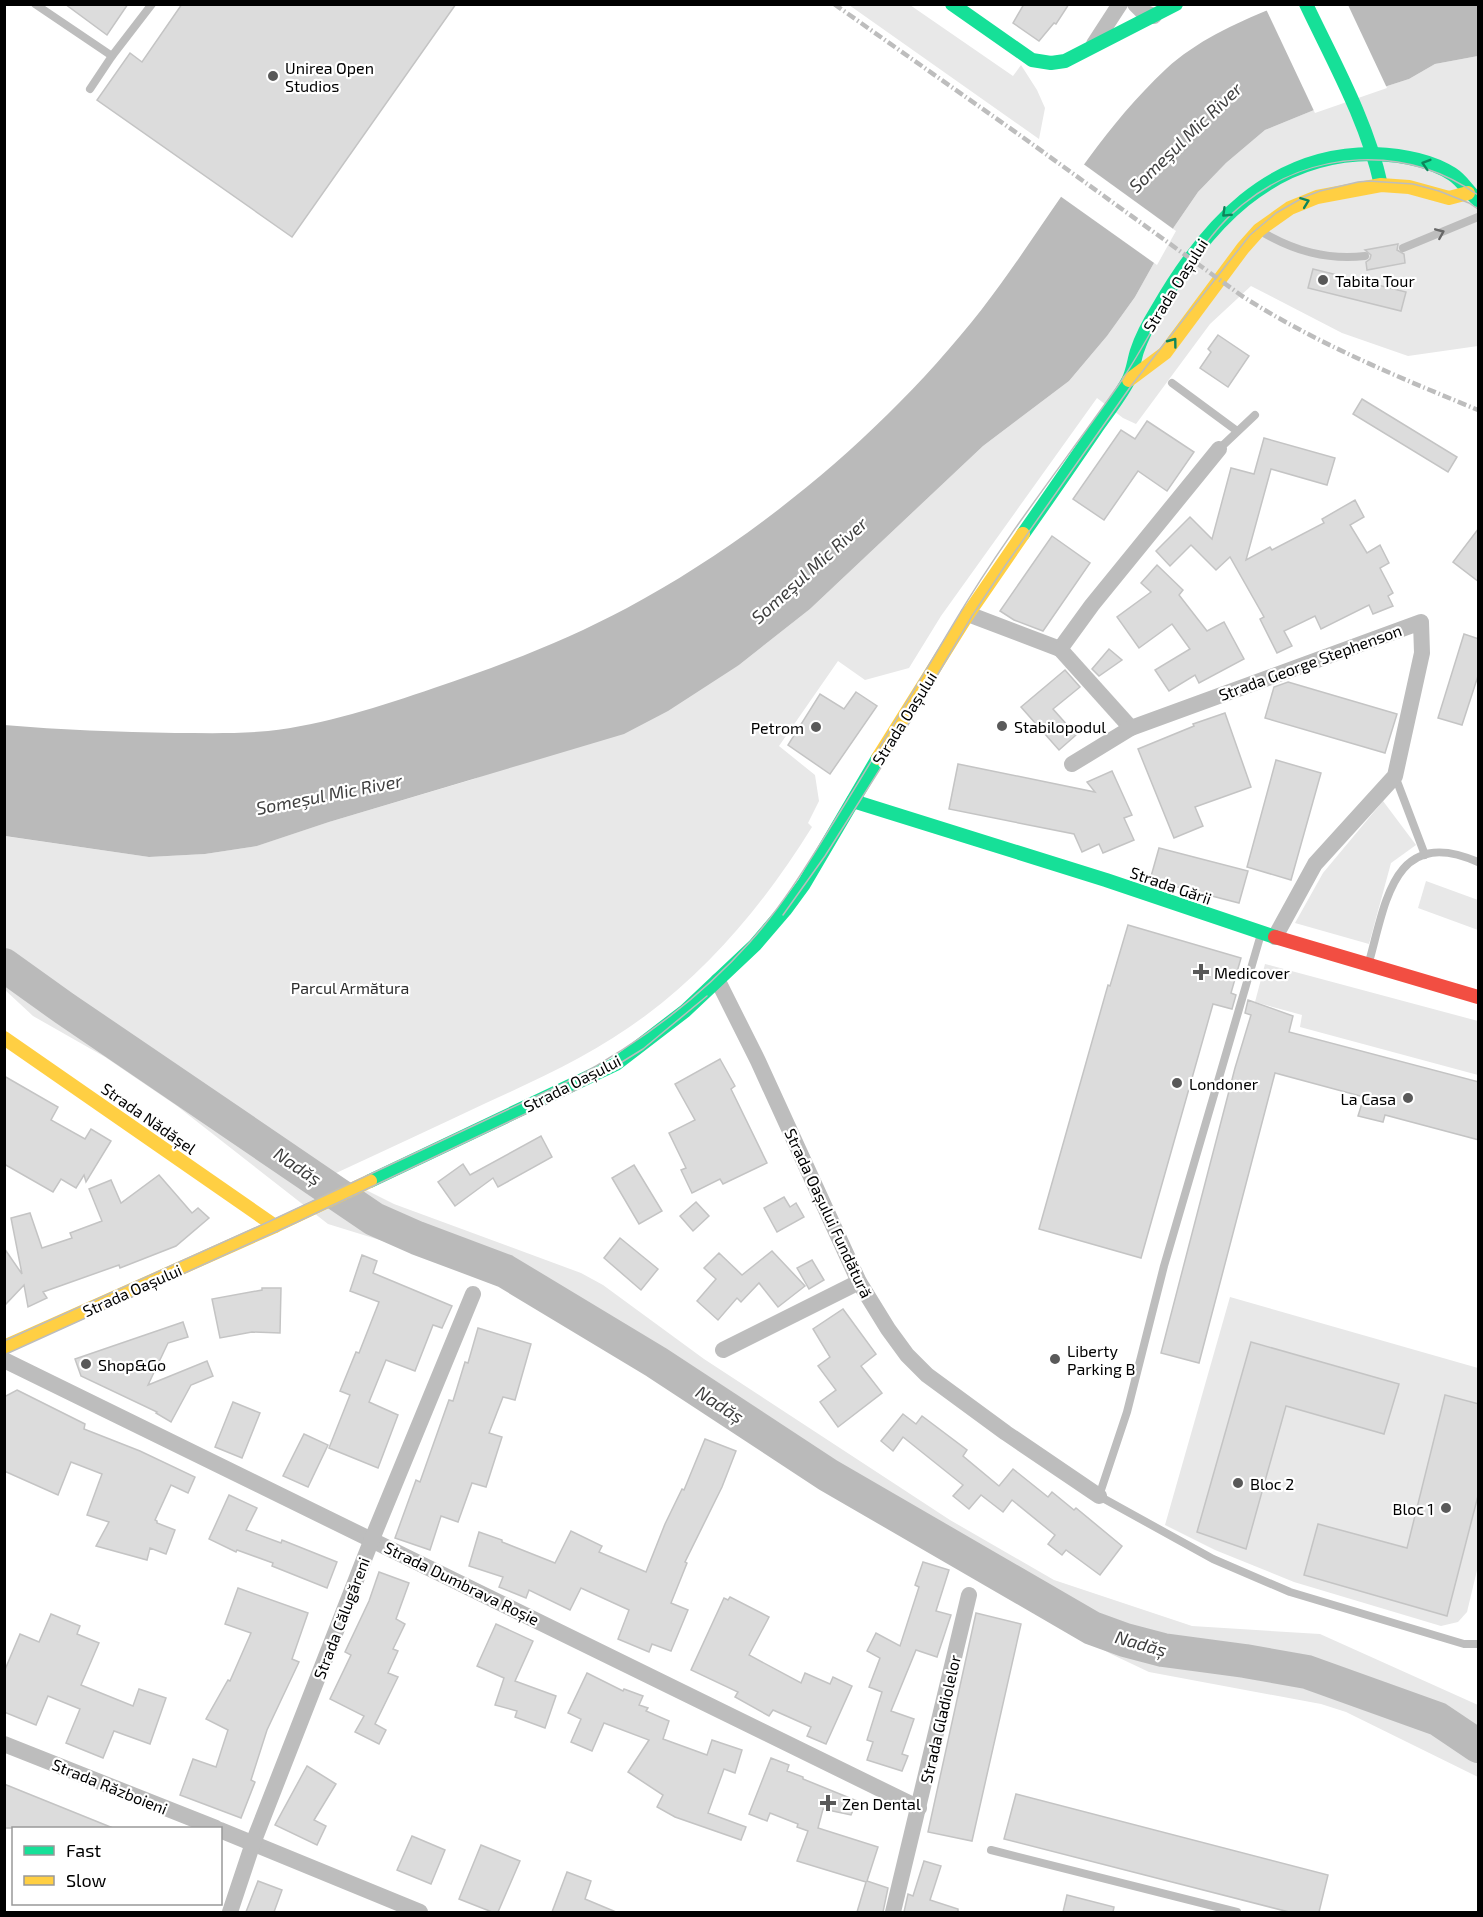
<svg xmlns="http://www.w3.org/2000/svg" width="1483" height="1917" font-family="'Exo 2',sans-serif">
<rect width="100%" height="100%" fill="#fff"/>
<g fill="#e8e8e8">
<path d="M849 5H910L1013 76 1021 65 1037 90 1045 108 1039 139Z"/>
<path d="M1478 56V346L1408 356 1342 333 1251 286 1210 324 1136 424 1123 418 1097 398 941 616 909 668 865 680 838 661 779 746 815 775 819 801 808 823 812 827C768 898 714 965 645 1016 597 1052 541 1078 486 1103 436 1127 385 1150 334 1174L394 1204 581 1273 603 1285 704 1359 950 1520 1054 1580 1192 1626 1320 1634 1478 1705V1777L1346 1712 1321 1704 1149 1672 1111 1654 967 1571 747 1435 516 1285 467 1267 328 1224 177 1106 105 1057 33 1016 5 990 4 836 149 857 205 854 257 846 329 822 474 779 739 665 810 609 983 446 1069 381 1107 336 1135 297 1174 227 1198 192 1226 163 1265 130 1319 108 1409 79 1435 64Z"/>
<path d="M1383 801 1416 845 1391 863 1369 944 1295 923 1323 873Z"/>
<path d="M1426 881 1478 900V930L1418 908Z"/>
<path d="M1265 964 1478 1021V1075L1300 1027 1302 1015 1255 1002Z"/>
<path d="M1230 1297 1478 1368V1566L1467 1612 1458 1622 1441 1626 1294 1582 1215 1550 1165 1525Z"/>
</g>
<path fill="#bababa" d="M1281 5H1478V56L1435 64 1409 79 1319 108 1265 130 1226 163 1198 192 1174 227 1135 297 1107 336 1069 381 983 446 810 609 739 665 668 711 624 734 329 822 257 846 205 854 149 857 5 836 4 725C61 730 118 732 175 733 206 733 238 734 268 731 324 725 381 706 434 688 500 666 565 641 627 608 761 536 888 429 982 309 1043 230 1092 138 1166 69 1199 39 1240 21 1281 5Z"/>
<g fill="#fff">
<path d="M1272 4 1348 5 1387 88 1315 113 1265 7Z"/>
<path d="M1082 163 1176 231 1157 265 1060 196Z"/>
</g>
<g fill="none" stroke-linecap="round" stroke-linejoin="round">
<path stroke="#bababa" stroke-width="34" d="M4 965 64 1008 374 1219 417 1238 505 1271 656 1362 828 1475 1092 1628 1125 1640 1163 1650 1245 1661 1307 1672 1438 1719 1478 1746"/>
</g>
<g fill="#dcdcdc" stroke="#c4c4c4" stroke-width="1.5">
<path d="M65 4H128L107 35Z"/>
<path d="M182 4H456L292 237 97 100 130 53 142 62Z"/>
<path d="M1024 4H1069L1056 24 1054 23 1039 41 1013 23Z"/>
<path d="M1398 244 1397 250 1404 254 1405 263 1367 270 1366 262 1370 259 1371 255 1365 250Z"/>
<path d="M1313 269 1406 292 1401 311 1308 288Z"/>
<path d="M1218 335 1249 356 1228 387 1200 368 1211 352 1208 349Z"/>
<path d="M1362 399 1457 457 1448 472 1353 414Z"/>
<path d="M1147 421 1194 452 1167 491 1138 471 1104 520 1073 499 1121 430 1135 439Z"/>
<path d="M1264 438 1335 458 1327 485 1271 469 1246 560 1270 547 1272 550 1324 523 1322 519 1355 500 1364 517 1350 525 1367 553 1380 545 1389 563 1380 568 1393 593 1388 596 1393 606 1373 614 1369 605 1321 629 1315 616 1284 631 1292 646 1277 653 1260 619 1264 617 1230 557 1216 570 1191 545 1170 566 1156 551 1190 517 1212 539 1231 468 1254 474Z"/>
<path d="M1479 528V582L1453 562Z"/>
<path d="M1052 536 1090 563 1043 631 1014 620 1000 611Z"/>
<path d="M1157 565 1183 590 1179 595 1207 631 1224 622 1244 659 1199 683 1195 675 1169 691 1155 670 1190 649 1172 624 1139 648 1117 617 1151 592 1141 583Z"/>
<path d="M1464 634 1479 639V673L1462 725 1438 718Z"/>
<path d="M1109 649 1122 660 1099 676 1092 669Z"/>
<path d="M1065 670 1080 687 1053 709 1076 735 1059 750 1021 707Z"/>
<path d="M1288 682 1397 714 1385 753 1265 718 1274 687Z"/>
<path d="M856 692 877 706 830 774 788 745 820 694 844 709Z"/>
<path d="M1225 713 1251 787 1195 807 1203 826 1174 838 1138 749 1194 726 1193 724Z"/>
<path d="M1276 760 1321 773 1291 880 1247 867Z"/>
<path d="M958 764 1095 792 1087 782 1112 771 1132 815 1124 818 1134 840 1103 853 1099 844 1082 852 1074 834 949 809Z"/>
<path d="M1159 848 1248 871 1239 903 1150 880Z"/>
<path d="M1128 925 1241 958 1231 993 1236 995 1232 1009 1213 1004 1141 1258 1039 1229 1108 985 1110 986Z"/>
<path d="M1248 1000 1293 1016 1289 1032 1479 1082V1140L1385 1115 1383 1122 1358 1116 1364 1097 1275 1073 1199 1363 1161 1353 1235 1068 1251 1015 1245 1013Z"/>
<path d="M720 1059 735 1086 731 1089 767 1163 723 1184 720 1179 692 1193 681 1170 686 1168 669 1133 695 1120 675 1084Z"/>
<path d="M4 1076 58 1107 51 1120 85 1139 91 1129 111 1141 86 1182 84 1175 76 1188 61 1179 53 1192 4 1164Z"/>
<path d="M541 1136 552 1157 498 1187 493 1178 455 1206 438 1182 463 1164 470 1175Z"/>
<path d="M634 1165 662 1211 639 1224 612 1178Z"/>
<path d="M159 1175 192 1213 198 1208 209 1218 176 1246 120 1268 119 1265 43 1292 47 1298 28 1307 24 1285 4 1306V1248L22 1274 11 1218 30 1213 42 1248 72 1238 70 1233 102 1221 89 1189 111 1180 121 1203Z"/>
<path d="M784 1197 790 1207 796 1203 804 1217 777 1232 764 1208Z"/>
<path d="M696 1202 709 1216 693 1231 680 1216Z"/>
<path d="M620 1238 658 1269 641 1290 604 1258Z"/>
<path d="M772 1251 805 1286 778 1307 759 1283 741 1302 737 1298 718 1320 697 1301 716 1279 704 1268 719 1253 742 1275Z"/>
<path d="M362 1255 377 1261 373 1273 452 1306 442 1328 433 1325 415 1371 386 1360 369 1402 398 1415 378 1468 329 1448 350 1395 340 1391 356 1352 359 1353 379 1302 350 1291Z"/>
<path d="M812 1260 824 1280 809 1289 797 1268Z"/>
<path d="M262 1288H281L280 1333 252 1332 220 1338 212 1299 262 1290Z"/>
<path d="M843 1309 876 1354 861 1366 882 1393 838 1427 820 1402 836 1390 818 1366 830 1357 813 1329Z"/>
<path d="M183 1322 188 1337 168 1343 148 1385 207 1361 213 1376 191 1385 171 1422 156 1413 157 1412 81 1376 75 1359Z"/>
<path d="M478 1328 531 1344 515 1400 503 1397 489 1433 502 1437 486 1487 472 1483 458 1522 441 1516 430 1550 395 1538 416 1480 420 1482 449 1400 453 1401 465 1362 468 1363Z"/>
<path d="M1251 1342 1399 1384 1384 1434 1286 1406 1246 1549 1197 1532Z"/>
<path d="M17 1390 85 1424 84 1429 140 1451 195 1477 188 1493 171 1485 155 1520 157 1521V1523L175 1530 166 1554 150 1548 147 1560 96 1546 109 1522 87 1515 102 1474 71 1462 58 1495 4 1471V1397Z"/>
<path d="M1445 1395 1479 1404V1492L1447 1616 1304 1575 1318 1524 1407 1548Z"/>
<path d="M233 1402 260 1413 242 1458 215 1447Z"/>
<path d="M903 1414 916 1424 922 1416 967 1450 963 1456 999 1486 1013 1469 1048 1497 1052 1492 1074 1510 1076 1508 1122 1546 1100 1575 1066 1550 1062 1555 1048 1544 1055 1535 1012 1500 1003 1512 981 1495 969 1509 953 1496 963 1485 903 1437 893 1451 881 1441Z"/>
<path d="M304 1434 328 1445 308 1487 283 1476Z"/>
<path d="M705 1439 736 1451 722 1487 685 1562 687 1563 671 1603 688 1610 671 1651 652 1644 649 1652 618 1639 629 1610 581 1588 570 1610 529 1590 526 1598 499 1587 503 1577 469 1566 479 1532 502 1540V1542L555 1563 571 1531 602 1546 599 1552 646 1572 665 1524 682 1489 684 1490Z"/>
<path d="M229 1495 257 1508 246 1530 281 1543 282 1540 337 1562 327 1588 272 1566 273 1563 237 1550 236 1552 209 1539Z"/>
<path d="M923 1562 949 1570 936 1611 951 1615 937 1657 916 1650 891 1711 914 1719 902 1754 908 1756 902 1771 867 1760 873 1742 867 1740 882 1692 869 1687 880 1658 867 1651 876 1633 900 1646 919 1587 915 1585Z"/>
<path d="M379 1572 409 1583 396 1619 405 1624 393 1649 398 1651 388 1673 398 1677 375 1724 386 1730 379 1744 355 1732 364 1716 330 1699 351 1655 345 1652 369 1601Z"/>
<path d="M238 1588 308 1613 292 1659 299 1662 267 1730 251 1780 255 1782 241 1818 180 1795 193 1759 216 1767 228 1730 206 1719 228 1680 230 1681 251 1633 225 1624Z"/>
<path d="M730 1597 769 1617 749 1655 801 1683 805 1673 830 1684 833 1677 852 1686 826 1744 807 1736 811 1727 773 1710 769 1716 735 1697 738 1692 691 1670 724 1598 728 1600Z"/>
<path d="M976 1613 1021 1624 972 1841 928 1832Z"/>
<path d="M51 1614 80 1626 77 1634 99 1643 81 1685 133 1706 139 1689 166 1698 150 1744 114 1731 103 1758 66 1743 80 1709 48 1696 36 1725 4 1712V1672L20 1634 39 1642Z"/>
<path d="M496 1624 533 1641 515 1681 556 1696 545 1728 515 1717 517 1711 495 1705 504 1678 477 1666Z"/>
<path d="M587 1673 623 1691 624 1689 643 1696 639 1705 648 1708 646 1711 669 1721 663 1739 707 1755 712 1740 742 1750 735 1773 724 1769 708 1813 746 1827 741 1840 675 1817 657 1807 663 1795 628 1772 649 1740 604 1723 592 1751 571 1742 581 1719 568 1713Z"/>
<path d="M771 1758 789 1765 787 1771 803 1777V1779L857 1801 851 1815 823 1809 818 1828 878 1847 867 1881 888 1888 883 1912H857L866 1882 797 1861 808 1831 797 1827 798 1824 770 1813 767 1821 749 1814Z"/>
<path d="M307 1766 336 1784 314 1820 326 1826 317 1845 275 1825Z"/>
<path d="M4 1784 113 1828H4Z"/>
<path d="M1016 1794 1328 1875 1319 1912H1289L1004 1839Z"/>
<path d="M412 1836 445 1850 431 1884 397 1870Z"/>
<path d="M481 1845 520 1861 498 1912H492L459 1899Z"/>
<path d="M924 1861 941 1866 930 1900 958 1909V1912H904L908 1894 913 1896Z"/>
<path d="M567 1872 591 1881 585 1899 616 1912H552Z"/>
<path d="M258 1881 282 1890 274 1912H246Z"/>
<path d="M1067 1895 1114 1907 1113 1912H1063Z"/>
</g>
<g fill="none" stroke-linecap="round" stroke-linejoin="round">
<g stroke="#bdbdbd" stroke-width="8">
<path d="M35 4 112 56"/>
<path d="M90 89 112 56 152 4"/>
<path d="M1262 232C1295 251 1326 260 1365 256"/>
<path d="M1403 248 1478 217"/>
<path d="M1172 383 1237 431"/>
<path d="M1219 449 1255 415"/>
<path d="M1395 776 1425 855"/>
<path d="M1261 934 1164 1266 1127 1412 1099 1496 1213 1559 1290 1592 1464 1644H1478"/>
<path d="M1369 962C1386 901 1394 825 1478 862"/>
<path d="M991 1850 1237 1912"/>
</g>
<g stroke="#bdbdbd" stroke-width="16">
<path d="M1135 4 1143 12 1154 16"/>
<path d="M1094 44 1120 4"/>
<path d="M968 614 1060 649 1092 605 1219 449"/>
<path d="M1060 649 1131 728"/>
<path d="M1072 764 1131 728 1421 622 1422 653 1395 776 1315 864 1275 937"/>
<path d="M718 981 758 1061 859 1282 888 1329 907 1355 927 1375 1006 1433 1099 1496"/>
<path d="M723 1350 859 1282"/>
<path d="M4 1360 919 1808"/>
<path d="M4 1744 216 1828"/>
<path d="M220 1830 420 1912"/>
<path d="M230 1912 253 1843 372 1539 473 1294"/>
<path d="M893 1912 969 1595"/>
</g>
<g stroke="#16e098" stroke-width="14">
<path d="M952 4 1032 60 1051 63 1065 61 1176 4"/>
<path d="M1306 4C1334 63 1367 121 1381 185"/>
<path d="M1023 534C1047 500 1071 465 1095 430 1106 414 1119 398 1128 381 1133 372 1134 360 1137 351 1142 336 1149 323 1157 310 1205 226 1270 153 1374 154 1400 155 1430 160 1452 174 1463 181 1468 192 1478 200"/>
<path d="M853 801 1106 880 1275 937"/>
<path d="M370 1181 616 1064 685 1011 755 945 785 910 804 884 878 758"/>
</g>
<g stroke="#ffcf43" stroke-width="14">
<path d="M1129 380 1165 353 1243 248 1259 230 1290 208 1317 197 1381 185 1409 187 1449 198 1468 193"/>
<path d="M878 758 968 614 1023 534"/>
<path d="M4 1038 275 1226"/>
<path d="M4 1347 275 1226 370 1181"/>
</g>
<path stroke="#f24e42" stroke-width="14" d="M1275 937 1478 997"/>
<g stroke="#bdbdbd" stroke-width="1.5">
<path d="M783 915 825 856 911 720 972 616 1005 566 1131 386 1250 235 1276 213 1304 197 1320 191 1358 182 1369 181 1413 184 1439 191 1469 203 1478 209"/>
<path d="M4 1341 268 1222 571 1080C638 1044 699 999 750 942 785 903 812 857 840 812 880 748 918 683 957 618 1006 535 1067 459 1122 380 1158 326 1192 245 1242 205 1311 149 1406 144 1478 195"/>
<path d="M4 1355 295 1223 578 1089 643 1049 707 996"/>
</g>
<path stroke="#bdbdbd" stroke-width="4.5" stroke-dasharray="9 3 1.5 3" stroke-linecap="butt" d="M834 4 1021 136 1242 296C1317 344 1396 376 1478 410"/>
</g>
<defs><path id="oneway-chevron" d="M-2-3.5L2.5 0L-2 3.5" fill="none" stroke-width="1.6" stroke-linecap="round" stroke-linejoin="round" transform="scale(1.5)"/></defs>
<g stroke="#0d865b">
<use href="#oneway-chevron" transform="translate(1426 164) rotate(-163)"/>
<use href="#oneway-chevron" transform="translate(1305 202) rotate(-21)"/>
<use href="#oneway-chevron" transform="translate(1226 213) rotate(136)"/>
<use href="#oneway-chevron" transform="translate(1173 342) rotate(-53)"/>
</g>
<use stroke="#686868" href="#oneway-chevron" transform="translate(1440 233) rotate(-23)"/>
<g fill="#595959" stroke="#fff" stroke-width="2">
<circle cx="273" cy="76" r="6"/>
<circle cx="1323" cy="280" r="6"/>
<circle cx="1002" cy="726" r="6"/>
<circle cx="816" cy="727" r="6"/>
<path d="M1198 963h6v6h6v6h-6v6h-6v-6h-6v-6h6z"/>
<circle cx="1177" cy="1083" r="6"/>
<circle cx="1408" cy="1098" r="6"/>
<circle cx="1055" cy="1359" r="6"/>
<circle cx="86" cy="1364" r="6"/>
<circle cx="1238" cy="1483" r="6"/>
<circle cx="1446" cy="1508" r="6"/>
<path d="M825 1794h6v6h6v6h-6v6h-6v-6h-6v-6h6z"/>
</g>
<g text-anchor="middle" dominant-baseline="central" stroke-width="4.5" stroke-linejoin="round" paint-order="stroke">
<g font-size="16" fill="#000" stroke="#fff" text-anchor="start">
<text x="285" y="67">Unirea Open<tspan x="285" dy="18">Studios</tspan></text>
<text x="1335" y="280">Tabita Tour</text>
<text x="1014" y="726">Stabilopodul</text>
<text x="804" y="727" text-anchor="end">Petrom</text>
<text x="1214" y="972">Medicover</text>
<text x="1189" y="1083">Londoner</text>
<text x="1396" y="1098" text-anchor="end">La Casa</text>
<text x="1067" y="1350">Liberty<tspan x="1067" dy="18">Parking B</tspan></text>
<text x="98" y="1364">Shop&amp;Go</text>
<text x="1250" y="1483">Bloc 2</text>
<text x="1434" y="1508" text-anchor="end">Bloc 1</text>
<text x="842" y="1803">Zen Dental</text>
</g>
<g font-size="16" fill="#000" stroke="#fff">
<text transform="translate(1175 285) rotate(-58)">Strada Oașului</text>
<text transform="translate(1310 662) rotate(-20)">Strada George Stephenson</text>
<text transform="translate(904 718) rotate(-58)">Strada Oașului</text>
<text transform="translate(1171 885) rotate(19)">Strada Gării</text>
<text transform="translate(572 1083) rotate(-27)">Strada Oașului</text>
<text transform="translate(149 1118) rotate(35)">Strada Nădășel</text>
<text transform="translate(829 1213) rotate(65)">Strada Oașului Fundătură</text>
<text transform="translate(132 1290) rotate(-24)">Strada Oașului</text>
<text transform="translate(462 1583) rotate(26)">Strada Dumbrava Roșie</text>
<text transform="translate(341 1618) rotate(-69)">Strada Călugăreni</text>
<text transform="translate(940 1719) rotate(-77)">Strada Gladiolelor</text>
<text transform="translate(110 1786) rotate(22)">Strada Războieni</text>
</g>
<g font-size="16" fill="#2d2d2d" stroke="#fff">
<text x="350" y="987">Parcul Armătura</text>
</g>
<g font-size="18" font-style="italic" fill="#3e3e3e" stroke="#fff">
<text transform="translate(1185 137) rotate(-44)">Someşul Mic River</text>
<text transform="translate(809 570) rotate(-42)">Someşul Mic River</text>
<text transform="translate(329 794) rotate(-11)">Someşul Mic River</text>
<text transform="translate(298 1166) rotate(34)">Nadăș</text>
<text transform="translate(720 1404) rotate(33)">Nadăș</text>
<text transform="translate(1141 1643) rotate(16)">Nadăș</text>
</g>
</g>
<rect width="1483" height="1917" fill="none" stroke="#000000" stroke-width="12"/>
<rect x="12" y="1827" width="210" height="78" fill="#ffffff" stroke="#999999" stroke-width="1.5"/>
<rect x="24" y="1846" width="30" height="9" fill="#16e098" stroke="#999999" stroke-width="1.5"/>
<text x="66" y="1857" font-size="18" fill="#000000">Fast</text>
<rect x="24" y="1876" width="30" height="9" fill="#ffcf43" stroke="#999999" stroke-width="1.5"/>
<text x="66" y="1887" font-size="18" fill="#000000">Slow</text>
</svg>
